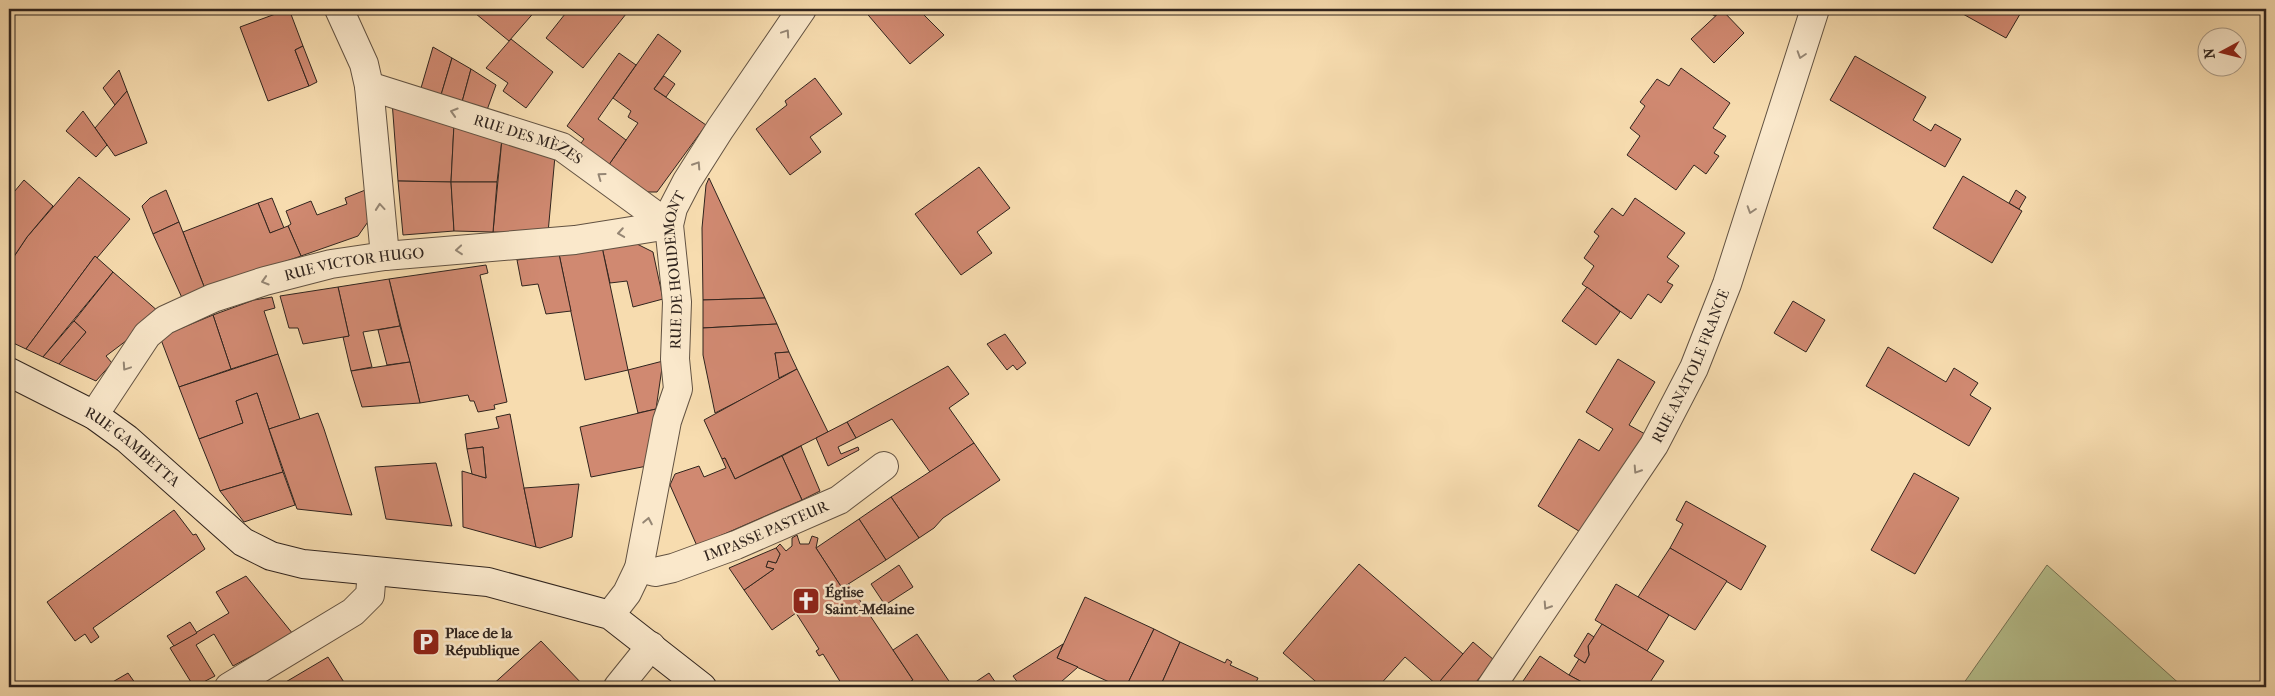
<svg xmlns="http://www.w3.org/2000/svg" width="2275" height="696" font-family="'IM FELL French Canon',serif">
<rect width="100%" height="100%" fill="#f7dcaf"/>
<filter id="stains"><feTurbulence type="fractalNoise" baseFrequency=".004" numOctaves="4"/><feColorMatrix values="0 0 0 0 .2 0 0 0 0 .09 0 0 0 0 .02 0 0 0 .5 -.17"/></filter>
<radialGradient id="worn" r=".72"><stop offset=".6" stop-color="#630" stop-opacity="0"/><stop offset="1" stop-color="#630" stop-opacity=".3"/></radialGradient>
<path fill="#b7c28f" stroke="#747356" d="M2047 565 2183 687H1961Z"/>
<g fill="#d08971" stroke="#30241e">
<path d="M289 9 303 46 295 50 309 86 268 101 240 27Z"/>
<path d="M470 9H537L509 41Z"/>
<path d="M569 9H630L583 68 546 38Z"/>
<path d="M863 9H918L944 35 910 64Z"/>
<path d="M1702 9H1720L1722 10 1715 16Z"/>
<path d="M1954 9H2023L2006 38Z"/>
<path d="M1722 10 1744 33 1714 63 1691 39Z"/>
<path d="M658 34 681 51 654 89 706 125 657 192H642L608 166 638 123 628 117 631 111 613 98Z"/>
<path d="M511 39 553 72 526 108 503 91 508 83 486 68Z"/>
<path d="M303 46 317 82 309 86 295 50Z"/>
<path d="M433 47 452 58 441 95 421 88Z"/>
<path d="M619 53 636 65 598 119 626 140 608 166 579 146 584 139 567 126Z"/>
<path d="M1855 56 1926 97 1913 120 1931 131 1935 124 1961 139 1945 167 1830 100Z"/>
<path d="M452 58 471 69 462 102 441 95Z"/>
<path d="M1681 68 1730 103 1713 128 1726 136 1714 153 1719 156 1706 174 1694 165 1676 190 1627 155 1640 136 1630 128 1645 106 1640 102 1657 79 1669 86Z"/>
<path d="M471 69 496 85 487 110 462 102Z"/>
<path d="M119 70 127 91 115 105 103 88Z"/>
<path d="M664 76 675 84 666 97 654 89Z"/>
<path d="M815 78 842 114 810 137 821 152 790 175 756 129 787 105 785 101Z"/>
<path d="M127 91 147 143 115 156 95 128Z"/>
<path d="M392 101 454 124 451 182 398 181Z"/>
<path d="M83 111 107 145 96 157 66 131Z"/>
<path d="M454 124 502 139 497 182H451Z"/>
<path d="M502 139 555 156 548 233 493 232Z"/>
<path d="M979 167 1010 208 977 232 992 253 961 275 915 214Z"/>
<path d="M1963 176 2022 211 1992 263 1933 228Z"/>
<path d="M79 177 130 219 97 258 95 256 26 349 9 341V264L27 237Z"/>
<path d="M709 178 765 298 703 300 702 228 706 185Z"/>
<path d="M24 180 53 206 27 237 9 264V198Z"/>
<path d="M398 181 451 182 454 231 403 235Z"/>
<path d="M451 182H497L493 232 454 231Z"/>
<path d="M373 187 372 216 358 236 301 256 288 226 291 224 286 211 311 201 317 215 347 204 345 198Z"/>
<path d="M166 190 179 222 153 234 142 206 150 198Z"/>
<path d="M2016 190 2026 197 2019 209 2009 203Z"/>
<path d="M272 198 284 228 270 233 258 203Z"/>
<path d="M1635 198 1685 233 1667 257 1679 266 1667 282 1673 285 1661 303 1648 294 1631 319 1582 284 1594 266 1584 258 1599 236 1594 232 1612 208 1623 216Z"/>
<path d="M258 203 270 233 288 226 301 256 205 289 183 232Z"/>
<path d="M179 222 205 289 183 300 153 234Z"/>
<path d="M635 243 653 252 663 299 633 307 627 281 610 283 602 247Z"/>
<path d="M602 247 628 370 585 380 559 254Z"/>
<path d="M559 254 571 311 546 314 538 284 522 286 517 260Z"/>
<path d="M95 256 113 272 43 357 26 349Z"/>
<path d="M486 265 488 273 480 275 507 402 494 405 495 409 478 412 474 401H470L468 395 420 403 389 279Z"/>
<path d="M113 272 159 312 147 325 106 356 112 363 96 381 59 364 86 332 74 321Z"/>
<path d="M389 279 400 326 363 332 372 367 351 371 343 337 349 336 338 287Z"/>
<path d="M338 287 349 336 303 344 298 328H289L280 296Z"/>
<path d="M1587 287 1620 312 1596 345 1562 321Z"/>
<path d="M272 297 275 308 264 311 278 354 231 369 213 315 254 300Z"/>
<path d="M765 298 777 324 703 328V300Z"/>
<path d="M1793 301 1825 320 1806 352 1774 333Z"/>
<path d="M213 315 231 369 179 387 160 337Z"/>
<path d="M74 321 86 332 59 364 43 357Z"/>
<path d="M777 324 789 352 775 353 780 380 715 413 703 355V328Z"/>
<path d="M400 326 410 362 387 365 378 330Z"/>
<path d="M1005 334 1026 363 1017 370 1013 365 1007 370 987 344Z"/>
<path d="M1888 347 1946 382 1954 368 1978 383 1970 395 1991 408 1969 446 1866 386Z"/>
<path d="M789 352 797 369 779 378 775 353Z"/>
<path d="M278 354 300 419 269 429 257 393 236 401 243 423 199 439 179 387Z"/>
<path d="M1618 359 1655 382 1629 425 1645 434 1582 533 1538 506 1579 439 1599 451 1613 429 1586 412Z"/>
<path d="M663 361 656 409 638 413 628 370Z"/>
<path d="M410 362 420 403 362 407 351 371Z"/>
<path d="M948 366 969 394 949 408 974 443 930 472 892 419 856 438 847 422Z"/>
<path d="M797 369 828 432 735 479 725 458 722 459 704 420Z"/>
<path d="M257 393 283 472 220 491 199 439 243 423 236 401Z"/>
<path d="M656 409 647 466 591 477 580 427Z"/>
<path d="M318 413 324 429 352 515 297 509 269 429Z"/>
<path d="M510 414 524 488 536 547 463 527 462 471 486 478 483 447 467 449 465 434 499 428 496 417Z"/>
<path d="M847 422 856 438 838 447 841 454 858 447 859 450 828 466 816 438Z"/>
<path d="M974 443 1000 480 943 518 934 528 919 538 891 497Z"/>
<path d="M801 446 820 491 802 500 782 456Z"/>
<path d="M483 447 486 478 472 474 467 449Z"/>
<path d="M782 456 802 500 697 546 670 485 675 474 699 466 704 477 726 468 722 459 725 458 735 479Z"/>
<path d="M436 463 452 526 386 519 375 467Z"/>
<path d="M283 472 295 505 244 522 220 491Z"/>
<path d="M1914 473 1959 498 1915 574 1871 550Z"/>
<path d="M579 484 572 537 540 548 536 547 524 488Z"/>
<path d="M891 497 919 538 886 560 859 519Z"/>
<path d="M1686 501 1766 546 1741 590 1670 548 1683 524 1676 520Z"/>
<path d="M174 510 193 535 196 534 205 549 93 628 99 637 91 643 85 634 75 641 47 602Z"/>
<path d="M859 519 886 560 842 588 816 548Z"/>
<path d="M797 535 800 544H809L812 536 818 538 816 548 842 588 849 584 913 680 902 687H839L838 686 841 683 823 654 819 656 816 651 819 649 796 613 772 630 744 590 774 569 766 567 768 561 776 563 780 554 776 548 780 544 786 551 792 546V538Z"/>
<path d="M776 548 780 554 776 563 768 561 766 567 774 569 744 590 729 568Z"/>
<path d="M1670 548 1727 581 1695 630 1638 597Z"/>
<path d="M1359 564 1463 654 1437 685 1405 657 1378 687H1322L1283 653Z"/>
<path d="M899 565 913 587 885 605 871 584Z"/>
<path d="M246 576 293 634 233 666 214 634 196 645 215 676 194 687 170 648 229 613 216 592Z"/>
<path d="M1616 584 1669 615 1647 651 1595 620Z"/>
<path d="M1085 597 1154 629 1126 687H1120L1057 658Z"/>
<path d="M190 622 197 633 174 646 167 636Z"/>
<path d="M1602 624 1664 661 1647 687H1591L1569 675 1579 659 1585 663 1589 655 1588 646Z"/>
<path d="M1154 629 1180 642 1160 687H1126Z"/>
<path d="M1588 633 1594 637 1588 646 1589 655 1585 663 1574 656Z"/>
<path d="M917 634 953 687H902L913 680 893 650Z"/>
<path d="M541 641 585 687H490Z"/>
<path d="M1180 642 1225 663 1227 659 1232 662 1230 665 1258 678 1254 687H1160Z"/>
<path d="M1473 642 1494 660 1472 687H1435Z"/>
<path d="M1063 644 1057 658 1078 667 1061 682 1065 687H1021L1013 676Z"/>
<path d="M1540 656 1569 675 1591 687H1519Z"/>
<path d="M328 657 347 687H286L284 683Z"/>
<path d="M128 673 138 687H104Z"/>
<path d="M989 673 998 686 968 687Z"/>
</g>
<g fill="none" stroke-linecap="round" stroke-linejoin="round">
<defs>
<g id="street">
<path d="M339 9 364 64 369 86 385 256"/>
<path id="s1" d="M369 86 562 147 669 225"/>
<path id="s2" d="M94 415 147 335 165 320 213 298 265 281 331 264 385 256 575 240 669 225"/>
<path id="s3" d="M639 568 655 572 673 568 736 545 839 500 884 466"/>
<path id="s4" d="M610 615 627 593 639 568 667 421 678 389 675 359 677 302 669 225 673 208 687 181 720 129 802 9"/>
<path d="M229 687 353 612 370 595 372 571"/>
<path d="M618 687 651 646"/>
<path id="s5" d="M1491 687 1654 445 1694 368 1727 284 1815 9"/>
</g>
<g id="secondary">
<path id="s6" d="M9 372 94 415 127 439 243 542 271 556 303 564 488 582 610 615 702 687"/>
</g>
</defs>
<use href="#street" stroke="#625242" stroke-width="30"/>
<use href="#secondary" stroke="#30241e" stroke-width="30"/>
<use href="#street" stroke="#fae8cb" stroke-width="28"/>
<use href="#secondary" stroke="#fae8cb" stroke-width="28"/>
</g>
<defs><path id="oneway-chevron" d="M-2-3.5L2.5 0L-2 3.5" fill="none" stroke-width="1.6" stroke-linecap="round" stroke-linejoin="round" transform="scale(1.25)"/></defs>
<g stroke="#958674">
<use href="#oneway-chevron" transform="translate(786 33) rotate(-56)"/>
<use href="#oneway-chevron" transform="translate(1801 55) rotate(108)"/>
<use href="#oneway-chevron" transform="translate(454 112) rotate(-163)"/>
<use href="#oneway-chevron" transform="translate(697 165) rotate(-57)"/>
<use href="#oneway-chevron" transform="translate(601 176) rotate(-144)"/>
<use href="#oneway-chevron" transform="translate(380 207) rotate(-95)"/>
<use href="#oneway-chevron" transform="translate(1751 210) rotate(108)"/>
<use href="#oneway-chevron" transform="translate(621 233) rotate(171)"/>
<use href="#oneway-chevron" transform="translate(459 250) rotate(175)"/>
<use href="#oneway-chevron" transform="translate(265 281) rotate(163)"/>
<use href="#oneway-chevron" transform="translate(126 367) rotate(124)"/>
<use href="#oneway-chevron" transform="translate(1637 470) rotate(123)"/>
<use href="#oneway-chevron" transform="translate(648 521) rotate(-79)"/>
<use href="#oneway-chevron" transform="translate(1547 606) rotate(123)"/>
</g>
<defs>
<symbol id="church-square" viewBox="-11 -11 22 22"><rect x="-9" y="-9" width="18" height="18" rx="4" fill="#8f2418" stroke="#fae8cb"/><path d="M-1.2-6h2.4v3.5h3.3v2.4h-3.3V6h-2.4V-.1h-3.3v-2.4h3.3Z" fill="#fff"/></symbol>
<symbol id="parking-square" viewBox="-11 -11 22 22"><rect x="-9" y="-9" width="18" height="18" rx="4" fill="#8f2418" stroke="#fae8cb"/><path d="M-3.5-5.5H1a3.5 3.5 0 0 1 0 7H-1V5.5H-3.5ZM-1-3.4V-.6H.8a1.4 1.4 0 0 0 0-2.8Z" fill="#fff"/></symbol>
</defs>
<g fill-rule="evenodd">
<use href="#church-square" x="790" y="585" width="32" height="32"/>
<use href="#parking-square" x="410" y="626" width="32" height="32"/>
</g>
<g text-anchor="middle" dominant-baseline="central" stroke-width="5" stroke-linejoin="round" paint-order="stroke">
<g font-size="15" fill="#30241e" stroke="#fae8cb">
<text stroke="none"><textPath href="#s1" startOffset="168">RUE DES MÈZES</textPath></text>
<text stroke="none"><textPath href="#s2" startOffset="318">RUE VICTOR HUGO</textPath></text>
<text stroke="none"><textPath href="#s4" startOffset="359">RUE DE HOUDEMONT</textPath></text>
<text stroke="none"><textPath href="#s5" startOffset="379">RUE ANATOLE FRANCE</textPath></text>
<text stroke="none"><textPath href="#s6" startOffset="145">RUE GAMBETTA</textPath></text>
<text stroke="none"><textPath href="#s3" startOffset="135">IMPASSE PASTEUR</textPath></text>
</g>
<g font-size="15" font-weight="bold" fill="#30241e" stroke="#fae8cb" text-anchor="start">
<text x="825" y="592">Église<tspan x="825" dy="17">Saint-Mélaine</tspan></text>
<text x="445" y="633">Place de la<tspan x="445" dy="17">République</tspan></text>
</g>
</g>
<rect width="2275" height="696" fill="none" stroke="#f7dcaf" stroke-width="30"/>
<rect x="10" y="10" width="2255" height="676" fill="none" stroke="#30241e" stroke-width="2.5"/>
<rect x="15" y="15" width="2245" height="666" fill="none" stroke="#30241e"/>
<g transform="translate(2222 52) rotate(263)"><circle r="24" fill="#fae8cb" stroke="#a99a86"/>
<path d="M0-4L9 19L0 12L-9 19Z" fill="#8f2418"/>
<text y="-8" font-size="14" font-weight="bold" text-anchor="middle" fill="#30241e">N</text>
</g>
<rect width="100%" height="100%" filter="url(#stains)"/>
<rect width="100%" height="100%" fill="url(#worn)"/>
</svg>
